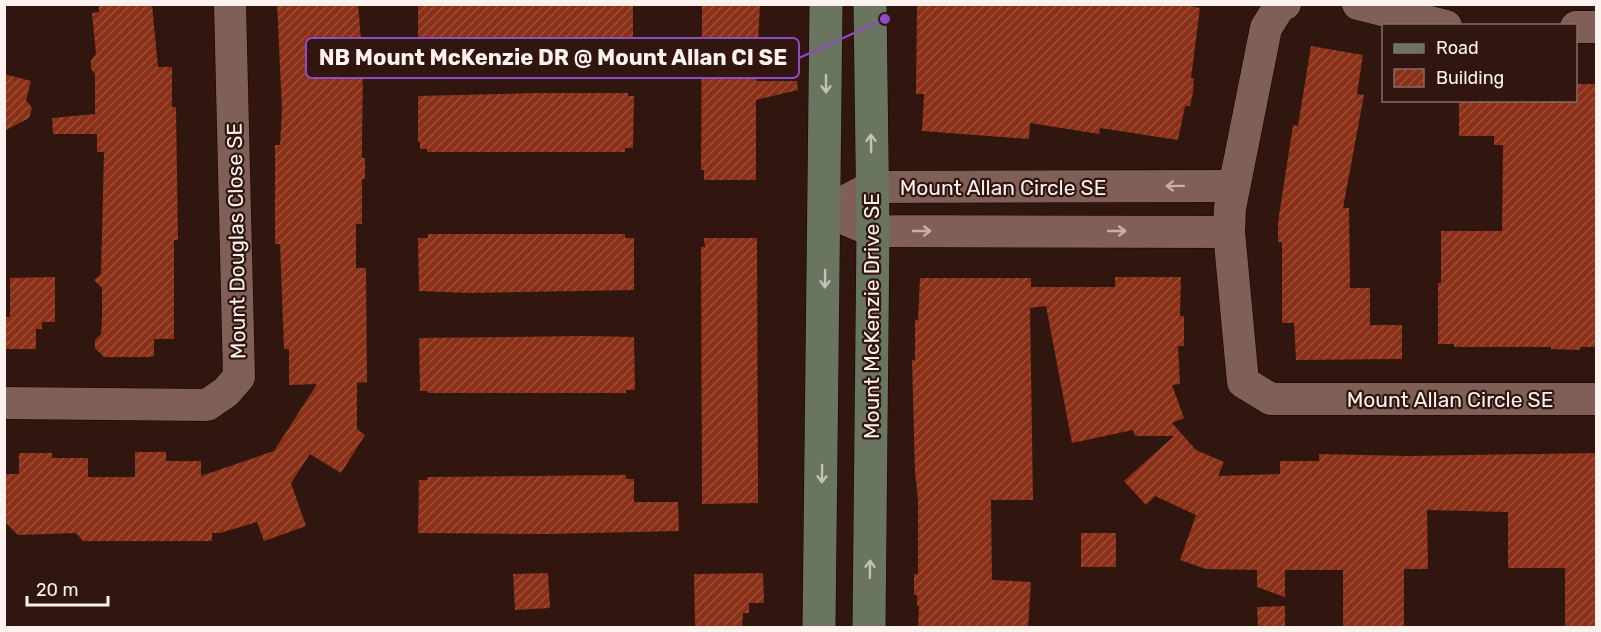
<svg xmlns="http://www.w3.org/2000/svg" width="1601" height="632" font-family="Rubik,sans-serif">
<defs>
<pattern id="building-hatch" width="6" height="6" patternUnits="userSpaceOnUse" patternTransform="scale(1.5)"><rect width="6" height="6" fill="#893017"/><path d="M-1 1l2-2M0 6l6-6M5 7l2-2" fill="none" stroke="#9b4e39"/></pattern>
</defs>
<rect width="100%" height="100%" fill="#30160f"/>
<g fill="url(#building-hatch)">
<path d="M99 4H152L158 67H172V107H176L178 240H174V339H154V356L149 357H104L95 348V340L101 334 102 318V288L94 280 101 274 104 152H97V134H53L52 118 95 114V74L91 69V60L96 54 92 13 99 12Z"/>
<path d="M277 4H358L363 65 362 147V158H365V179H362V224H356V268H366L367 382 357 383V429L365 435 341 473 310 454 291 483 306 526 264 541 257 522 220 533H212V541H83L76 533 18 535 4 521V474H19V453H52V458H88V477H135V452H166V461H201V476L274 451 317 384 289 385V349H284L280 244H275V145H280L282 110Z"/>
<path d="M418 4H633V48L584 51H422L418 49Z"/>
<path d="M702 4H760L756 81H797L798 90 756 100V180H704V170H701Z"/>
<path d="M917 4H1181L1200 8 1191 78H1194L1193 92 1190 106H1185L1178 140 1100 128 1099 134 1030 123 1029 139 922 131 924 94H916Z"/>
<path d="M1311 46 1363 55 1357 94 1364 95 1343 208H1349L1350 288H1370V325H1402V359L1296 360 1294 323H1282V242H1278V222L1293 125 1298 126Z"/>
<path d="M4 74 31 81 26 100 32 108 29 118 4 131Z"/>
<path d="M1575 84H1596V347H1580V350L1551 349V347H1454V344H1438V283H1441V231H1502L1503 145H1494V136H1459V100H1575Z"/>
<path d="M536 93H628V96H634L633 148H625V152H427V149H420V142H418V96Z"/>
<path d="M428 234H625V238H634V290L468 293 419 291 418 238H428Z"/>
<path d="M704 238H757L758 503 702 504 701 247H705Z"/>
<path d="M55 277V322H42V329H36V349H5V317H10V278Z"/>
<path d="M1115 277H1181L1180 316H1184V346H1178L1180 384 1172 385 1184 418 1172 423 1196 450 1224 462 1218 476 1280 474V461H1319V454L1409 456 1596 453V627H1565V568H1508V512L1427 510 1428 569H1404V627H1343V570H1285V597L1257 587V570L1206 569 1180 560 1196 515 1155 496 1146 505 1124 481 1174 436H1135L1133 430 1072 443 1046 306 1030 308 1033 500H991L992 580 1031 582 1028 627H918L919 606H917V595H914V574H918V500L915 472 912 360H915V320H918L920 278H1031V287H1115Z"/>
<path d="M585 336 634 337 635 390H626V393H428V391H420L419 338Z"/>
<path d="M626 475V479H634V502H678L679 531 546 534 418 533 419 480H427V477Z"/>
<rect x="1081" y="533" width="35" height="34"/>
<path d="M548 573 550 608 515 610 513 574Z"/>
<path d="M763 573 764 603H749V613H743L742 627H695L694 574Z"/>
<path d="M1285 606V627H1258L1257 607Z"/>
</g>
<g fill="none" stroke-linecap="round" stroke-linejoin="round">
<defs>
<g id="street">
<path d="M1285 4 1279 7 1266 28 1230 208 1229 232 1243 382 1271 399H1596"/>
<path d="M1358 4 1446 26"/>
<path d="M1576 27H1596"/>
<path d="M826 211 872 187 1233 186"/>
<path d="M826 211 873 231 1229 232"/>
<path d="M4 403 207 405 226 392 239 377 230 4"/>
</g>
<g id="secondary">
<path d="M819 628 826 4"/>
<path d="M869 628 873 231 870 4"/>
</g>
</defs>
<use href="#street" stroke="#170200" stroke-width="33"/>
<use href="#secondary" stroke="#170200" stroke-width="34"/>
<use href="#street" stroke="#7f5f56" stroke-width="32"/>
<use href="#secondary" stroke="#6a7560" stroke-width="33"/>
</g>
<defs><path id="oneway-shaft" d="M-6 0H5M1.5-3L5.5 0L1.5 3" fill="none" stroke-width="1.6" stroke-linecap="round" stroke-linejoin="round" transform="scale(1.5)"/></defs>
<g stroke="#c3c0b6">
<use href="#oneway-shaft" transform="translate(826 84) rotate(90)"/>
<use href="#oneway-shaft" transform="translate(871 143) rotate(-91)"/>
<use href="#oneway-shaft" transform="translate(825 279) rotate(91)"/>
<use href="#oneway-shaft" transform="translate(822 474) rotate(91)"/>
<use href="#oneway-shaft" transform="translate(870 569) rotate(-89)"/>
</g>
<g stroke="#c5b0aa">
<use href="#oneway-shaft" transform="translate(1175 186) rotate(179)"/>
<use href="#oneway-shaft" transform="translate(922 231)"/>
<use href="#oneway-shaft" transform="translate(1117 231)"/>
</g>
<g text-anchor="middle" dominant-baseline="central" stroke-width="4.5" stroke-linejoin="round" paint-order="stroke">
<g font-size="21" fill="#fef2ef" stroke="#30160f">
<text x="1003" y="187">Mount Allan Circle SE</text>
<text transform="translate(236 241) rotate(-91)">Mount Douglas Close SE</text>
<text transform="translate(871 316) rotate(-90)">Mount McKenzie Drive SE</text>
<text x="1450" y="399">Mount Allan Circle SE</text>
</g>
</g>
<path fill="none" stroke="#8f4ac6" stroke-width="2" d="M885 19L799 58"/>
<circle fill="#8f4ac6" stroke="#30160f" stroke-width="2" cx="885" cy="19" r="6"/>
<rect fill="#30160f" stroke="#8f4ac6" stroke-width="2" x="306" y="38" width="493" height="40" rx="6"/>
<g font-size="22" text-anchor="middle" font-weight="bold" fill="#fef2ef">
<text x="553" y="65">NB Mount McKenzie DR @ Mount Allan CI SE</text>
</g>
<rect width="1601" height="632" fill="none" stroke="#fef2ef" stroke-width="12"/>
<rect x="1382" y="24" width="195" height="78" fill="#30160f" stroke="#826e69" stroke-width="1.5"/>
<rect x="1394" y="44" width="30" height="9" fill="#6a7560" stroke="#826e69" stroke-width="1.5"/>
<text x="1436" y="54" font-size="18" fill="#fef2ef">Road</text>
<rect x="1394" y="69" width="30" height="18" fill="url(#building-hatch)" stroke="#826e69" stroke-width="1.5"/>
<text x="1436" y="84" font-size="18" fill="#fef2ef">Building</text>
<path d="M27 596v9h81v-9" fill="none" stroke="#fef2ef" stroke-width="3"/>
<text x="36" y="596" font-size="18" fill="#fef2ef" stroke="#30160f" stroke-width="4.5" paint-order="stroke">20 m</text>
</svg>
